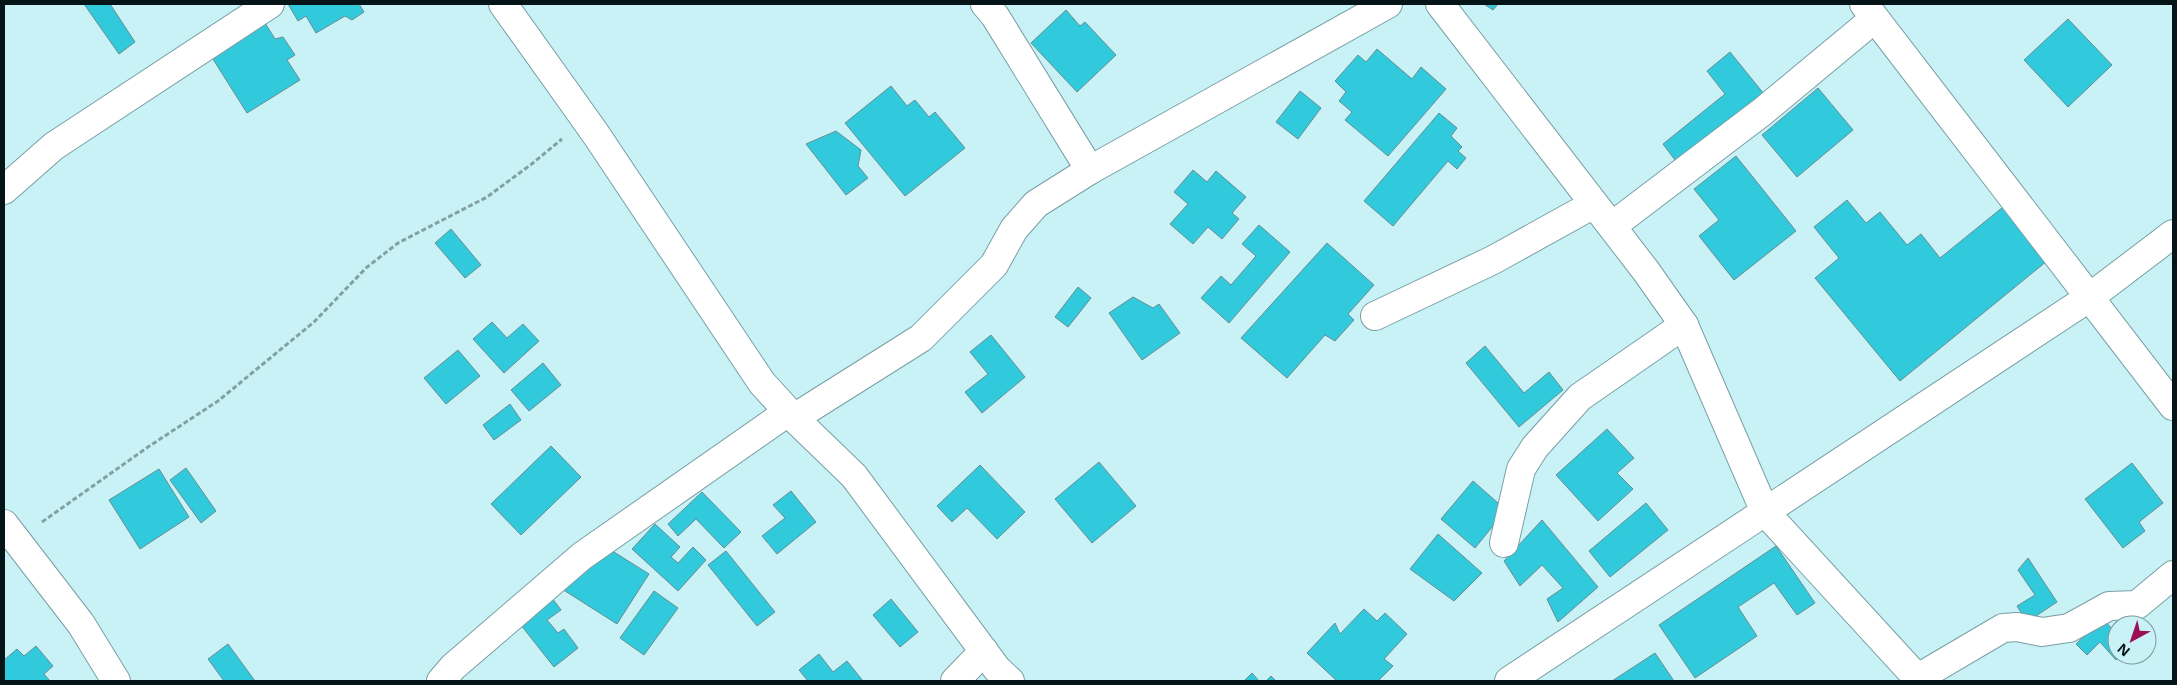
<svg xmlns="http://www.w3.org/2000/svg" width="2177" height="685" font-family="'Noto Sans',sans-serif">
<rect width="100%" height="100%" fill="#c9f2f7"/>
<g fill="#31cadc" stroke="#678d92">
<path d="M84 4H110L135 42 119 54Z"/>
<path d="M288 4H359L364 12 352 20 345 16 316 33 306 16 298 21Z"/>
<path d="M1484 4H1498L1493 10Z"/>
<path d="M1066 10 1080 26 1085 22 1116 55 1077 92 1031 43Z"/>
<path d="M2068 19 2112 65 2068 107 2024 60Z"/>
<path d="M265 23 275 39 283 37 295 55 287 60 300 80 247 113 211 56Z"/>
<path d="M1377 49 1412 79 1421 67 1446 89 1388 156 1345 120 1352 112 1339 101 1346 92 1335 81 1358 55 1366 62Z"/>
<path d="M1730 52 1764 94 1678 164 1663 144 1725 94 1707 71Z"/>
<path d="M891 86 907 106 915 100 929 117 935 112 965 148 905 196 845 123Z"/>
<path d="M1818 88 1853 130 1797 177 1762 135Z"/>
<path d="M1300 91 1321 108 1298 139 1276 122Z"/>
<path d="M1439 113 1457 128 1451 136 1462 147 1458 151 1466 158 1457 169 1448 161 1393 226 1364 201Z"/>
<path d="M836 131 861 150 858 166 868 178 846 195 806 144Z"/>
<path d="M1736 156 1796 231 1734 280 1699 236 1719 220 1694 189Z"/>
<path d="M1193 170 1207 182 1216 171 1246 197 1232 213 1239 219 1222 239 1208 227 1193 244 1170 224 1188 204 1174 192Z"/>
<path d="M1847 200 1866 223 1880 212 1907 245 1921 234 1940 258 2003 207 2047 261 1900 381 1815 278 1839 258 1814 227Z"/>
<path d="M1259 225 1290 252 1229 323 1201 298 1221 276 1231 285 1256 256 1242 244Z"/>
<path d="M451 229 481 265 465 278 435 243Z"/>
<path d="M1327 243 1374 285 1348 314 1354 320 1335 341 1325 335 1287 378 1241 338Z"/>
<path d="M1078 287 1091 298 1068 327 1055 317Z"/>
<path d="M1133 297 1153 308 1159 304 1180 333 1142 360 1109 313Z"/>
<path d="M492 322 507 338 523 324 539 341 504 373 473 339Z"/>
<path d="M991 335 1025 377 982 413 965 392 988 374 970 352Z"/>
<path d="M1485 346 1524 393 1549 372 1563 390 1519 427 1466 363Z"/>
<path d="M458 350 480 376 446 404 424 378Z"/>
<path d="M543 363 561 385 529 411 511 390Z"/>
<path d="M510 404 521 420 494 440 483 425Z"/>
<path d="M1607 429 1634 458 1617 473 1633 489 1598 521 1556 475Z"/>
<path d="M551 446 581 477 521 535 491 504Z"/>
<path d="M1099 462 1136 506 1092 543 1055 499Z"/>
<path d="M2132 463 2163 503 2139 522 2145 531 2123 548 2085 499Z"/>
<path d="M980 465 1025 512 997 539 967 508 952 522 937 506Z"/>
<path d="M186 468 216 511 201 523 170 480Z"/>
<path d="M159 469 189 517 140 549 109 500Z"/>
<path d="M1473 481 1506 510 1475 548 1441 519Z"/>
<path d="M791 491 816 522 777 554 762 536 785 518 773 505Z"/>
<path d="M702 492 741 532 724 548 696 519 678 536 668 524Z"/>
<path d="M1646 503 1668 530 1610 577 1589 551Z"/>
<path d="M1542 520 1598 587 1558 622 1547 599 1563 588 1542 565 1520 586 1504 561Z"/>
<path d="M655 524 680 547 671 557 678 563 693 547 706 560 678 591 632 549Z"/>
<path d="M1438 534 1482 573 1454 601 1410 569Z"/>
<path d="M1776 546 1815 603 1797 615 1774 583 1738 607 1757 636 1695 678 1659 625Z"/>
<path d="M606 547 649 574 617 624 562 589 582 556 595 565Z"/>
<path d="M726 551 775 612 757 626 708 565Z"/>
<path d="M2028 558 2057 602 2027 622 2017 606 2035 595 2018 570Z"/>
<path d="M546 590 561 610 547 620 558 633 564 629 578 648 554 667 513 615Z"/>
<path d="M654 591 678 608 644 655 620 638Z"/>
<path d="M891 599 918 632 900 647 873 615Z"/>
<path d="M1364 609 1377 621 1385 613 1407 634 1384 659 1393 666 1378 681H1337L1307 653 1335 623 1340 634Z"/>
<path d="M2103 619 2117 634V655H2121L2116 660 2100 642 2087 655 2076 644Z"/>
<path d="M228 644 255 681H224L208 659Z"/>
<path d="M36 646 53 666 44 674 50 681H4V660L17 649 24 656Z"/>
<path d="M1655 653 1674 681H1612Z"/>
<path d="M819 654 833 672 847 661 863 681H808L799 670Z"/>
<path d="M1252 673 1259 681H1244Z"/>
<path d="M1271 676 1276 681H1266Z"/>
</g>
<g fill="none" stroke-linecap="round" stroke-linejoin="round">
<defs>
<g id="minor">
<path d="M503 4 595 133 762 383 794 418 854 476 997 669 1010 681"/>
<path d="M985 4 995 16 1090 170"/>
<path d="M1440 4 1646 271 1684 325 1765 512 1920 681"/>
<path d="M1864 4 2173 406"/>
<path d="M4 190 54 146 270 4"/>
<path d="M1612 226 1762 112 1874 19"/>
<path d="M1375 316 1493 260 1594 204"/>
<path d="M794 418 921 338 994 265 1014 229 1036 204 1090 170 1388 4"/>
<path d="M4 524 81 624 116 681"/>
<path d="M1504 543 1521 469 1535 447 1580 397 1684 325"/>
<path d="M1918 678 2003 628 2017 627 2042 632 2069 628 2109 606 2137 605 2173 575"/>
<path d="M441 681 453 667 582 556 788 412"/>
<path d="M955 681 984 651"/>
<path d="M1509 681 2090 297 2173 234"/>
</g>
</defs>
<use href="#minor" stroke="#789fa4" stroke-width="30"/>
<path stroke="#82a1a5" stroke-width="3" stroke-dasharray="5 2.5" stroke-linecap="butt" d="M42 522 148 447 218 401 314 322 366 268 398 243 487 197 533 163 562 139"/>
<use href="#minor" stroke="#fff" stroke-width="28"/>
</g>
<rect width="2177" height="685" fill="none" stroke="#051416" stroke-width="10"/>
<g transform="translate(2132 640) rotate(220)"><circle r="24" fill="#c9f2f7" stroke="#7b999d"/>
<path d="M0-4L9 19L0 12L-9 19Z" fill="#9e0f5a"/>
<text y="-8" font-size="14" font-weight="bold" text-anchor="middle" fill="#051416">N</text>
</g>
</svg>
